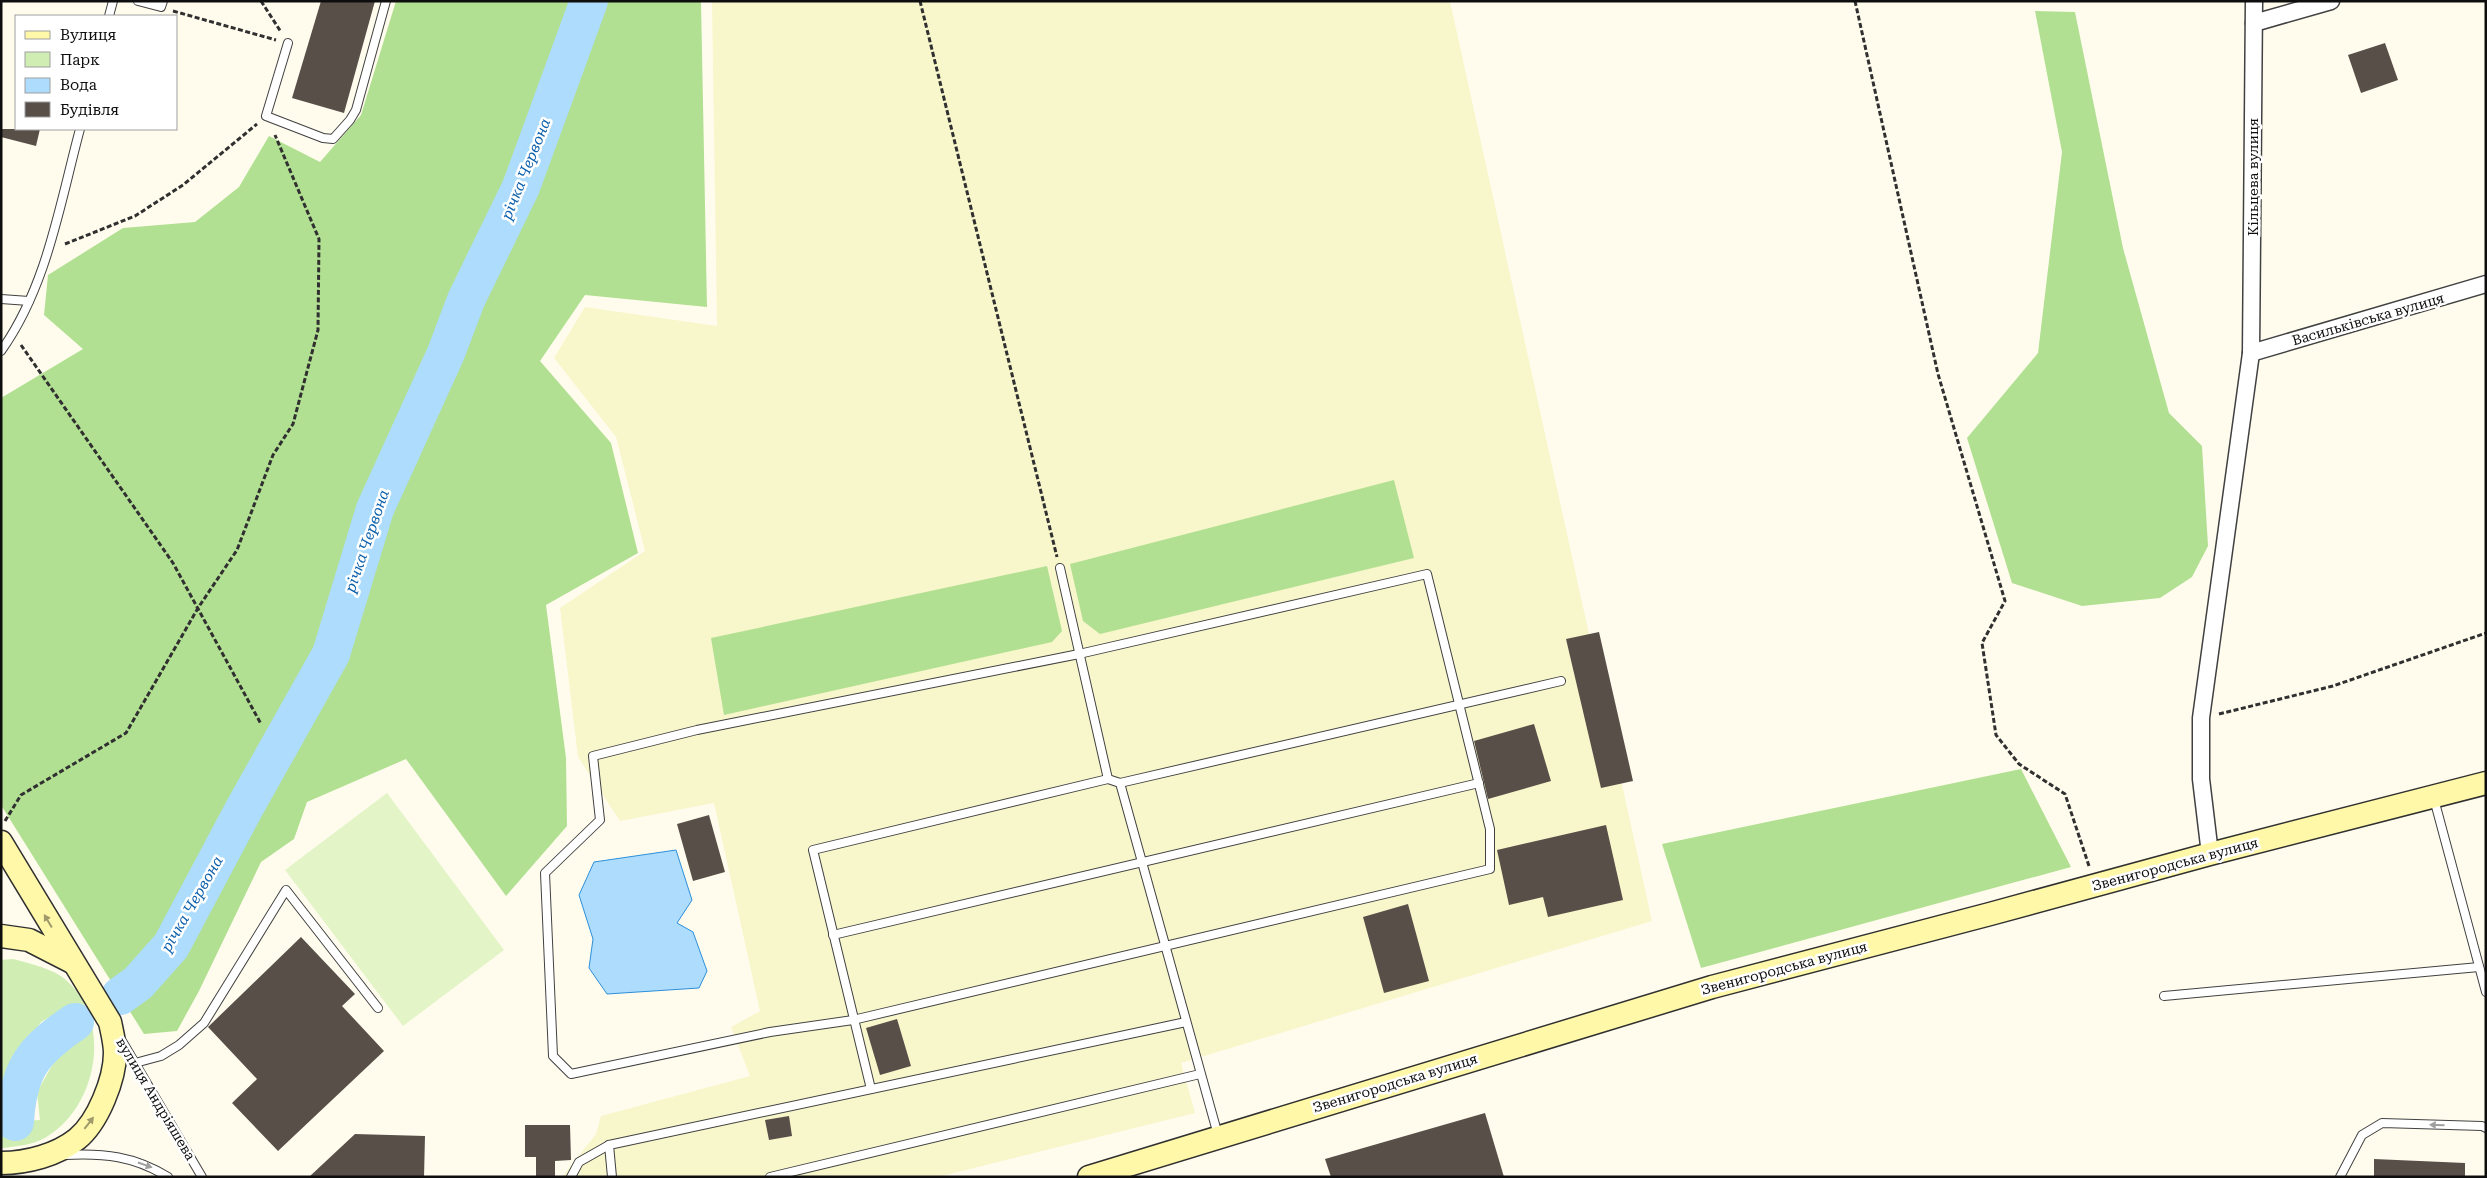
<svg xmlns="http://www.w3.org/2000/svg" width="2487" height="1178" font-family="'Roboto Serif',serif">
<rect width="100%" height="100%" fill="#fffcee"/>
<path fill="#f8f6cb" d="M712 1H1450L1652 921 1181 1063 1195 1113 938 1177H562L596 1134 601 1116 750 1076 731 1027 760 1011 714 803 620 821 578 757 560 608 645 551 616 437 554 358 585 307 717 326Z"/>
<path fill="#d0eeb4" d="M13 959C31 964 52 968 66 980 113 1022 98 1107 45 1138 32 1145 18 1146 4 1148H1V1122L40 1120 37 1092 64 1044 83 1027 68 1007 41 1022 1 1086V960Z"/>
<g fill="#b2e092">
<path d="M396 1H701L707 307 585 295 540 361 611 443 638 553 546 605 566 758 567 826 506 896 406 759 307 802 294 839 261 862 199 991 177 1031 144 1034 1 805V398L83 349 44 315 48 275 123 228 195 222 239 187 269 136 320 162 361 115Z"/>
<path d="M2035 11 2075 12 2123 248 2169 413 2202 446 2208 546 2192 577 2160 598 2082 606 2012 583 1967 438 2038 353 2062 152Z"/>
<path d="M1394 480 1414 558 1100 634 1083 621 1070 564Z"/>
<path d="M1047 566 1062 631 1052 642 724 715 711 638Z"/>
<path d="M2021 769 2071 867 1701 968 1662 844Z"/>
</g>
<path fill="#e3f4c7" d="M387 793 504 950 403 1026 285 870Z"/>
<path fill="#addcfc" stroke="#2d8fda" d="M676 850 692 900 677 923 693 932 707 971 699 988 607 994 589 968 593 939 579 895 594 862Z"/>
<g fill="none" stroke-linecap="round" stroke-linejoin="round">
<g stroke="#addcfc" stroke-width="38">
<path d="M120 996 138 983 171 946 245 807 331 654 375 509 446 353 466 300 521 187 589 1"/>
<path d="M15 1122C18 1070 32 1051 75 1022"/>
</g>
</g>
<g fill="#584f49">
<path d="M321 1H375L344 113 292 98Z"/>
<path d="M2385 43 2398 80 2361 93 2348 55Z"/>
<path d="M1 129H40L36 146 1 137Z"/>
<path d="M1599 632 1633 781 1601 788 1566 639Z"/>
<path d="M1534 724 1551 781 1488 799 1474 741Z"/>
<path d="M709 815 725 872 693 881 677 824Z"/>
<path d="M1606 825 1623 900 1548 917 1543 897 1509 905 1497 850Z"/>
<path d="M1408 904 1429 981 1384 993 1363 917Z"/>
<path d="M301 937 355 994 342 1006 384 1051 278 1151 232 1103 257 1079 208 1027Z"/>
<path d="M897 1019 911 1066 880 1075 866 1028Z"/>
<path d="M1485 1113 1504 1177H1331L1325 1159Z"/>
<path d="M789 1116 792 1136 769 1140 765 1120Z"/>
<path d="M525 1125H570L571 1160 555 1161V1177H536V1157H525Z"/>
<path d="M355 1134 425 1136 424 1177H309Z"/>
<path d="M2374 1159 2465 1163V1177H2374Z"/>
</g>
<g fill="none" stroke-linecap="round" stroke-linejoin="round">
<defs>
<g id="lane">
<path d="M138 1 161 7 163 1"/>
<path d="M109 16 113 1"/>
<path d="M288 43 266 116 323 138 333 139 350 120 356 110 386 1"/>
<path d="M1 299 29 301"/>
<path d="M1 351C47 287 60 203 80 129"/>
<path d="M1060 568 1108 779"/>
<path d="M1427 574 1490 829V869L853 1020 770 1032 571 1074 553 1056 545 873 600 820 593 756 697 730 1079 654Z"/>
<path d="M1120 783 1218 1135"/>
<path d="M2434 799 2486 992"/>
<path d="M833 935 1479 783"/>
<path d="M2164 996 2479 967"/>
<path d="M122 1041 202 1177"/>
<path d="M135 1063 161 1056 179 1045 204 1023 286 890 378 1008"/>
<path d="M871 1089 813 850 1108 779 1120 783 1561 681"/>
<path d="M65 1155C104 1153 134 1156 168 1177"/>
<path d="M571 1177 579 1162 609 1145"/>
<path d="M612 1177 609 1145 1186 1022"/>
<path d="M770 1177 1200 1074"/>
<path d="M2340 1177 2362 1135 2382 1123 2482 1126 2486 1128"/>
</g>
<g id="street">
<path d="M2254 23 2331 1"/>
<path d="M2251 353 2486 284"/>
<path d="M2210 854 2201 779V718L2251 353 2254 1"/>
</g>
<g id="secondary">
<path d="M1 842 110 1022C112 1032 115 1043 115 1053 115 1079 98 1122 77 1139 57 1155 27 1163 1 1163"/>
<path d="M1 936 29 940 72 962"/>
<path d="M1089 1177 1712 987 1990 914 2210 854 2486 783"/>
</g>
</defs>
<use href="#lane" stroke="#414141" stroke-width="10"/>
<use href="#street" stroke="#414141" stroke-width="19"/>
<use href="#secondary" stroke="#303030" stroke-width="25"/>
<g stroke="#303030" stroke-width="3" stroke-dasharray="5 2.5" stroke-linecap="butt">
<path d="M261 1 281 32"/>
<path d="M920 1 1057 557"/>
<path d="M1855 1 1938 374 2005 601 1982 643 1996 735 2019 764 2065 794 2089 866"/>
<path d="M173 11 276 40"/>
<path d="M65 244 135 216 183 185 257 124"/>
<path d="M21 345 173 563 261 724"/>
<path d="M2219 714 2333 686 2486 633"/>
<path d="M5 821 21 795 126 733 198 608 237 550 273 455 293 424 318 330 319 239 275 135"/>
</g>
<use href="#lane" stroke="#fff" stroke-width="8"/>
<use href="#street" stroke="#fff" stroke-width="16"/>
<use href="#secondary" stroke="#fff8a9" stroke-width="22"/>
</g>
<defs><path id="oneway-solid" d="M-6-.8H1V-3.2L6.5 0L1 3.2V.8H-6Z" transform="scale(1.25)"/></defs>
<g fill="#9f9a6b">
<use href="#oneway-solid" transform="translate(48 921) rotate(-121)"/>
<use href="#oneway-solid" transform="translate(89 1123) rotate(-52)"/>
</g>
<g fill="#9f9f9f">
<use href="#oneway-solid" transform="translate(2437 1125) rotate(-178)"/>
<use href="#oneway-solid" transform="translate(145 1165) rotate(19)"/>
</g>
<g text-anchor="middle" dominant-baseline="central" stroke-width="5" stroke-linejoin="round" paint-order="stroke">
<g font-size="14" fill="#0e0e0e" stroke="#fff">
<text transform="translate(2253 177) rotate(-90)">Кільцева вулиця</text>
<text transform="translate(2368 319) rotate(-16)">Васильківська вулиця</text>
<text transform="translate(2175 864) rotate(-15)">Звенигородська вулиця</text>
<text transform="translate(1784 968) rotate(-15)">Звенигородська вулиця</text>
<text transform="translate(1395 1083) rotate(-17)">Звенигородська вулиця</text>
<text transform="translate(156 1099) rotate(59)">вулиця Андріяшева</text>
</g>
<g font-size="15" font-style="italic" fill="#0b60ac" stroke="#fff">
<text transform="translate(526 169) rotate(-68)">річка Червона</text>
<text transform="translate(367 541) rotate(-71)">річка Червона</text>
<text transform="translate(192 904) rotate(-60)">річка Червона</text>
</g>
</g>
<rect width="2487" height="1178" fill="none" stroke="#0e0e0e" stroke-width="5"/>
<rect x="15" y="15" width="162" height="115" fill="#ffffff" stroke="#9f9f9f"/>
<rect x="25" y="31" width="25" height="8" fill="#fff8a9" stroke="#9f9f9f"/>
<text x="60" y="40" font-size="15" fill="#0e0e0e">Вулиця</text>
<rect x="25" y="52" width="25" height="15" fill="#d0eeb4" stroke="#9f9f9f"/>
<text x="60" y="65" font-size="15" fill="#0e0e0e">Парк</text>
<rect x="25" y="78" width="25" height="15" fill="#addcfc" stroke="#9f9f9f"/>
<text x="60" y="90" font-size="15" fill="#0e0e0e">Вода</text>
<rect x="25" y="102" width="25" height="15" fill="#584f49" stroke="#9f9f9f"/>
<text x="60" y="115" font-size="15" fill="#0e0e0e">Будівля</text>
</svg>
